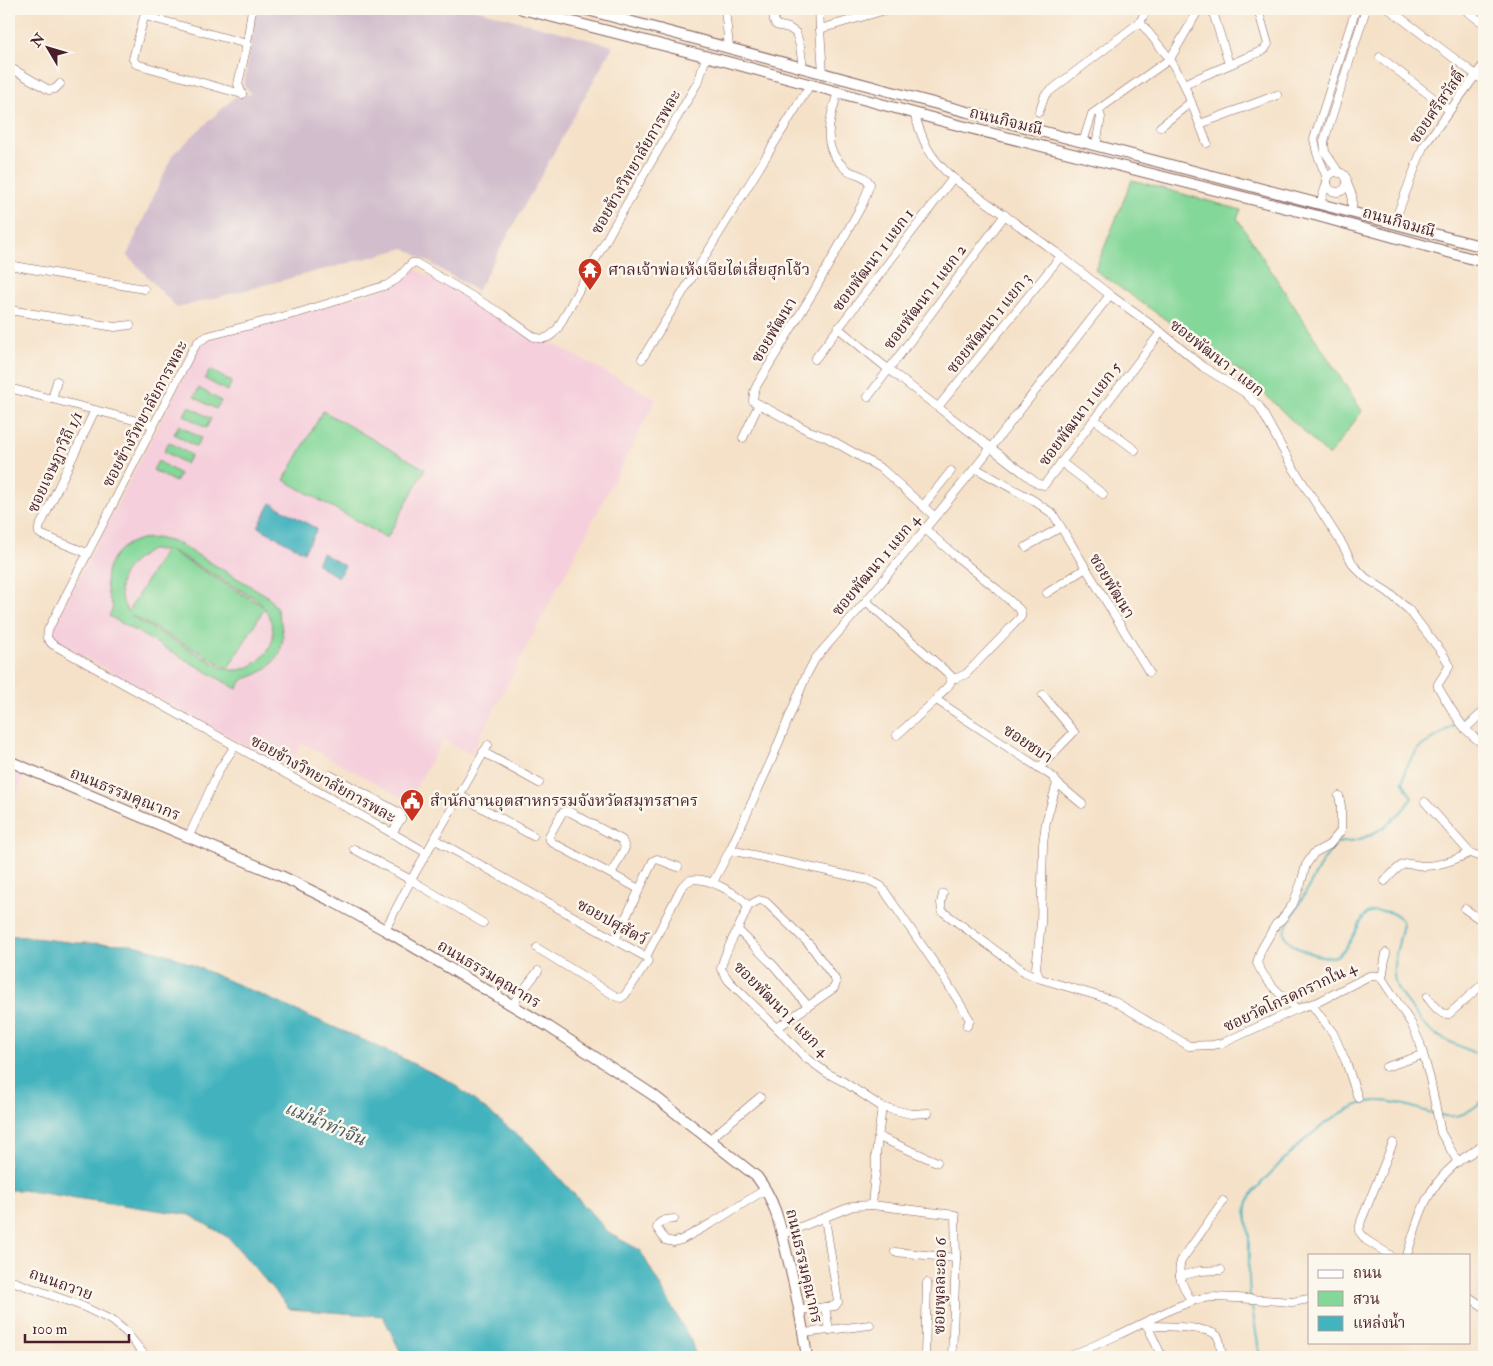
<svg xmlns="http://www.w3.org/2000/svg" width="1493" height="1366" font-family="'IM FELL Double Pica','Noto Serif Thai',serif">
<rect width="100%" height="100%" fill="#fbf7ec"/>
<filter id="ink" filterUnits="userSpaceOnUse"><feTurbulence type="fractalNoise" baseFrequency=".02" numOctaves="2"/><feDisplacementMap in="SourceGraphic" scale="10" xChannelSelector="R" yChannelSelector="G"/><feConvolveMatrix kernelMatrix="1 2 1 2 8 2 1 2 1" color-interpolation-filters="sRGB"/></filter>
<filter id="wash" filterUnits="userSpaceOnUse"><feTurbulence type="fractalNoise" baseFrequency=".0096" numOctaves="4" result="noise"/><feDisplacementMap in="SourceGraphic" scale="20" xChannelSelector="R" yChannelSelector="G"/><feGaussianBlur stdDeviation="1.12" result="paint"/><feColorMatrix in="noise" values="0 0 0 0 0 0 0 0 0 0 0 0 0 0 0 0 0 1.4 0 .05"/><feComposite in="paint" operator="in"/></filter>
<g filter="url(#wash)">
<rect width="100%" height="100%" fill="#f5e1c8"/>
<g fill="#f5cfdc">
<path d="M411 267 656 399 471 754 443 740 408 801 302 743 287 769 52 639 49 635 201 344 210 339 388 288 398 284Z"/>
<path d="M9 769 23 775 9 823Z"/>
</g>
<path fill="#d1bdcc" d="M256 9H474L613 46 477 291 405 248 177 308 127 255 173 154 236 96 251 94 244 85Z"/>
<g fill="#83d799" stroke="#667b62" fill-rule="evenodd">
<path d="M1132 180 1241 210 1237 218 1362 411 1329 456 1245 375 1095 270Z"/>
<path d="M210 370 232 382 227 391 205 379Z"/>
<path d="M199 388 221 401 216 409 194 397Z"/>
<path d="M189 406 211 419 206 428 184 415Z"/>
<path d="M323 411 425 469 387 538 284 480Z"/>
<path d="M179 425 201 438 196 447 174 434Z"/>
<path d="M169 442 191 455 186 464 164 451Z"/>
<path d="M158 461 180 474 175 482 153 470Z"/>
<path d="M157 538 177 543 266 595 276 607 281 623 283 638 280 653 270 666 258 674 242 680 237 689 109 616 113 607C98 578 108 548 141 539 146 538 152 539 157 538ZM151 550H165L128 612C110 583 125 565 151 550ZM168 550 174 552 259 601 263 606ZM265 608C269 616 273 625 273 634 273 653 251 672 232 670 229 670 225 668 221 667L139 621 131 615 228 668Z"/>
</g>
<g fill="#43b3be" stroke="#466974">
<path d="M271 503 317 529 304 552 258 527Z"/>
<path d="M322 553 345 566 338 577 317 564Z"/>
<path d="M9 935 77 943 131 944 170 955 379 1047 451 1082 529 1144 610 1234 640 1250 691 1341 696 1357H403L383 1316 290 1309 229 1238 190 1215 22 1190H9Z"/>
</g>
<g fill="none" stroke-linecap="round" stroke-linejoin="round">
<g stroke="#43b3be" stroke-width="2">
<path d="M1461 720 1477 705 1484 695"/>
<path d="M1457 723 1419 748 1406 767 1403 782 1412 798C1400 816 1381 832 1360 839 1352 841 1344 842 1336 843L1323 861 1284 931C1286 949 1318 957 1334 957 1355 947 1357 917 1370 912 1375 910 1383 911 1389 912 1397 914 1401 917 1403 924 1399 947 1387 970 1399 992 1403 998 1408 1004 1413 1010 1420 1021 1428 1031 1440 1037 1454 1045 1472 1049 1484 1060"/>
<path d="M1440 1115C1458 1120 1472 1111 1484 1099"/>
<path d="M1250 1297C1248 1276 1249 1256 1249 1236 1248 1225 1244 1213 1248 1202 1252 1192 1261 1183 1269 1175 1292 1150 1340 1103 1376 1101 1396 1100 1416 1109 1435 1114"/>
<path d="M1251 1301 1260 1357"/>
</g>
</g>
</g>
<g filter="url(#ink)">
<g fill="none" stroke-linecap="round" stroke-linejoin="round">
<defs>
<g id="street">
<path d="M146 9 133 59 136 64 242 94"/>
<path d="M725 9 729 47"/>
<path d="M774 9V21L776 25 789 28 796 33 800 46 803 68"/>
<path d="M819 9 820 29"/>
<path d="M1212 9 1229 64"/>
<path d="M1389 9 1484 81"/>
<path d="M1464 9 1484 24"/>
<path d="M145 16 247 44"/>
<path d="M1140 22 1170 59 1184 84 1207 143"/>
<path d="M1380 57 1449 110"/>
<path d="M9 67 49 90 55 89 60 84"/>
<path d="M823 73 820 29 889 9"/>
<path d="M1184 84 1264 50 1268 44 1258 9"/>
<path d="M838 91C832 114 820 142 839 162 841 164 844 168 847 170 857 176 863 173 870 184L863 203 814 291 757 385 754 392 753 401 809 431 826 437 882 469 934 516"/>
<path d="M242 94 238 84 247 44 252 9"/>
<path d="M1039 112 1045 95 1140 22 1147 9"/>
<path d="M914 113C924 144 928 156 953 178L1061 256 1110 295 1161 332 1203 367 1244 392 1259 406 1292 466 1342 544 1354 566 1366 578 1388 592 1409 610 1443 654 1449 664V667L1438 684V687C1451 708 1462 732 1484 744"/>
<path d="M1200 124 1277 95"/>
<path d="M1160 127 1191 102"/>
<path d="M1083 142 1092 114 1170 59 1199 9"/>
<path d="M1096 145 1101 117 1099 110"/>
<circle cx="1337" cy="182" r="10"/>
<path d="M1339 173 1325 152 1324 141 1366 9"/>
<path d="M1327 178 1317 153 1314 139 1356 9"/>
<path d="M1347 183 1352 195V212"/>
<path d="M1320 204 1327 182"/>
<path d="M1394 223 1423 147 1484 64"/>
<path d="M9 265 144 289"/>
<path d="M9 310 115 327 130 325"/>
<path d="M838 328 888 369 1038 484 1044 485 1161 332"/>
<path d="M642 359 810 85"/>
<path d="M815 359 953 178"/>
<path d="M9 388 153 425"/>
<path d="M868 397 1005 215"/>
<path d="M52 399 57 381"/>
<path d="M938 407 1061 256"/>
<path d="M1094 419 1135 450"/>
<path d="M743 438 759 404"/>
<path d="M1061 462 1103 494"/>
<path d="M975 468 1033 500 1053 514 1149 672"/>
<path d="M923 506 951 471"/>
<path d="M924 528 952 553 998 590 1020 610C1022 614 1022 617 1018 620L966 674 957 678H952"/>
<path d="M1026 547 1061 527"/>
<path d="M87 553 42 535 39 533V528L95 410"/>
<path d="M1047 593 1086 568"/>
<path d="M866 601 950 675C955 685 941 690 937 699L938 701 1053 777 1057 783 1046 822 1043 844 1041 923 1036 968 1039 978"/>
<path d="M1465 729 1483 712"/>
<path d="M897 735 937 699"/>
<path d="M483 752 539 783"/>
<path d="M1039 768 1074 732 1043 695"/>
<path d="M330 775 398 812 401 815V819L392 833"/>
<path d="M1057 783 1082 804"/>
<path d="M459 795 533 836"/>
<path d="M1425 802 1470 853 1484 858"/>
<path d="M189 836 219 770 235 746"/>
<path d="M434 839 646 957 648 960 647 963 625 995 621 998 617 997 537 948"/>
<path d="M354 849 411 880 483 923"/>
<path d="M730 850 869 880 881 886 941 973 970 1020 967 1026"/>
<path d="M427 853 369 820 52 644 47 638 48 630 192 351 198 342 208 336 301 312 387 285 397 279 412 263H416L502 314 534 337C545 341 551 337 558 328L611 231 699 80 706 57"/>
<path d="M611 874 625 848 622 840 570 812 566 811 562 813 549 836 550 840 553 843 639 889"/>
<path d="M1385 881C1390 876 1397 867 1403 865 1410 862 1417 866 1424 866 1440 866 1455 860 1470 853"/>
<path d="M713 882 730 850 772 759 806 676 815 659 866 601 975 468 1110 295"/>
<path d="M943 894 941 903 942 911 1025 972 1041 979 1112 1000 1189 1046 1212 1045 1223 1043 1297 1009 1320 1001 1369 976H1378L1382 979 1411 1023 1420 1043 1430 1079 1441 1133 1458 1162"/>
<path d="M748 906 759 900 766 902 810 945 835 979 836 983 834 988 777 1028"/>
<path d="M1465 909 1478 918 1484 917"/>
<path d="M385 930 411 880 488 745"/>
<path d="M738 930 774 966 808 1006"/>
<path d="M615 940 653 861 657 859 678 867"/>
<path d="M646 957 681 888C684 884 687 881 691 880 705 876 740 894 748 906 741 927 725 947 721 969L729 981 777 1028 805 1057 827 1073 844 1082 882 1107 876 1154V1169L874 1183 872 1205"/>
<path d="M1382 979 1386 953"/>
<path d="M1427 997C1433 1004 1439 1015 1449 1014L1484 983"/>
<path d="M512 1005 538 971"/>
<path d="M1312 1005 1333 1033 1346 1062 1358 1098"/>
<path d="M1297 1009C1281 995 1266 983 1257 963L1261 950 1276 924 1281 920 1293 904 1301 883 1306 865 1314 853 1329 845 1341 831V806L1339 796"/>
<path d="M1386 1067 1422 1055"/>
<path d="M882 1107 911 1114 928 1113"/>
<path d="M879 1137 937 1162"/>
<path d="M710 1139 760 1097"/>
<path d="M674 1219C667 1220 658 1220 657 1228L665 1240 674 1242 681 1240 712 1223 766 1189"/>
<path d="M783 1234 853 1206 872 1205 955 1215 956 1258 952 1357"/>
<path d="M895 1252 956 1258"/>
<path d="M1390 1255 1366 1240 1359 1231 1361 1221 1393 1143"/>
<path d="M1407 1255C1419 1217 1424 1191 1455 1164 1464 1157 1475 1151 1484 1144"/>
<path d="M1180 1276 1200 1271 1221 1270"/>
<path d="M9 1280 82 1306 113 1321 126 1332 146 1357"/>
<path d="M1469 1297 1484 1307"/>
<path d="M1191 1301C1184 1288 1176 1275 1181 1261L1223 1201"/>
<path d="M825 1307 829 1330"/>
<path d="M800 1310 835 1306 838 1302 825 1218"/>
<path d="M1146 1323 1162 1357"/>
<path d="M1147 1326C1160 1326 1212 1326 1218 1337 1221 1343 1221 1351 1222 1357"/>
<path d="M804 1333 870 1325"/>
<path d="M925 1357 927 1283"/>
<path d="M1068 1357 1118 1335 1174 1308 1198 1299 1212 1297 1237 1298 1292 1302 1309 1299"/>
</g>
<g id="secondary">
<path d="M522 9 728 62 950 123 1318 216 1484 262"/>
<path d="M584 9 922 100 1484 247"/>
<path d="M9 761 281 876 332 901 385 930 549 1027 653 1095 757 1177C776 1202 780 1226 787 1255 796 1289 802 1323 807 1357"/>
</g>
</defs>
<use href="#street" stroke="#866362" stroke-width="9"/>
<use href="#secondary" stroke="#866362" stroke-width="12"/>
<use href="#street" stroke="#fff" stroke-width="8"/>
<use href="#secondary" stroke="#fff" stroke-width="10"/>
</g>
</g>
<defs>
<symbol id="temple-pin" viewBox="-11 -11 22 30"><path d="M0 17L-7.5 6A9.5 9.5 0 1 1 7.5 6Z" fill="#c8321e" stroke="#fbf7ec"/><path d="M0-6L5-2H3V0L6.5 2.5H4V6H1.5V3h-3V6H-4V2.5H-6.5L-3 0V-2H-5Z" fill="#fff"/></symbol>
<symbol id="civic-pin" viewBox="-11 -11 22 30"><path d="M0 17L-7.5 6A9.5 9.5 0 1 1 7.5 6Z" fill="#c8321e" stroke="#fbf7ec"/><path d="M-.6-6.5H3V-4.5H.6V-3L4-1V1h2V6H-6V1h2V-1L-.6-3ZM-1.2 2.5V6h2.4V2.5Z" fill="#fff"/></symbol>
</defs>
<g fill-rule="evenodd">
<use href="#temple-pin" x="576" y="256" width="28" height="38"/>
<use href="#civic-pin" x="398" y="787" width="28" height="38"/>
</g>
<g text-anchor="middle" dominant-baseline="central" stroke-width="5" stroke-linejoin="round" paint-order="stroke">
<g font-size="16" fill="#4a1f2b" stroke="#fbf7ec">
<text transform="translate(1437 107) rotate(-55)">ซอยศรีสวัสดิ์</text>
<text transform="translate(1006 121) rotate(14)">ถนนกิจมณี</text>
<text transform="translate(636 162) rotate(-60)">ซอยข้างวิทยาลัยการพละ</text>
<text transform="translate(1399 222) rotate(16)">ถนนกิจมณี</text>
<text transform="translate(873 260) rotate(-53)">ซอยพัฒนา 1 แยก 1</text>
<text transform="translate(925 297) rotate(-53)">ซอยพัฒนา 1 แยก 2</text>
<text transform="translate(989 323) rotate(-51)">ซอยพัฒนา 1 แยก 3</text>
<text transform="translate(774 330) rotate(-59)">ซอยพัฒนา</text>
<text transform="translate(1217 358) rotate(38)">ซอยพัฒนา 1 แยก</text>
<text transform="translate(145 414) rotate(-62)">ซอยข้างวิทยาลัยการพละ</text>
<text transform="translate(1080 414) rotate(-53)">ซอยพัฒนา 1 แยก 5</text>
<text transform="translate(55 462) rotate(-65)">ซอยเจษฎาวิถี 1/1</text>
<text transform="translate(876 565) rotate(-50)">ซอยพัฒนา 1 แยก 4</text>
<text transform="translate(1112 586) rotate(59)">ซอยพัฒนา</text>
<text transform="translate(1028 744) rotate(34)">ซอยชบา</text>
<text transform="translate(323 779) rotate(29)">ซอยข้างวิทยาลัยการพละ</text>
<text transform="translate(125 794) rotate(22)">ถนนธรรมคุณากร</text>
<text transform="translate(612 922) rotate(29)">ซอยปศุสัตว์</text>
<text transform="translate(489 974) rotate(31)">ถนนธรรมคุณากร</text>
<text transform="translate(1290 997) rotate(-25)">ซอยวัดโกรดกรากใน 4</text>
<text transform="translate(781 1009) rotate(45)">ซอยพัฒนา 1 แยก 4</text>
<text transform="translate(804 1266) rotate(77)">ถนนธรรมคุณากร</text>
<text transform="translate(61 1284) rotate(20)">ถนนถวาย</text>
<text transform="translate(940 1286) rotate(-89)">ซอยพูลละออ 6</text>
</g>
<g font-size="16" fill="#4a1f2b" stroke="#fbf7ec" text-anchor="start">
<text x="608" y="270">ศาลเจ้าพ่อเห้งเจียไต่เสี่ยฮุกโจ้ว</text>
<text x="430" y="801">สำนักงานอุตสาหกรรมจังหวัดสมุทรสาคร</text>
</g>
<g font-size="18" font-style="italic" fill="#475a66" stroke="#fbf7ec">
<text transform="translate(325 1124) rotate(23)">แม่น้ำท่าจีน</text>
</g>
</g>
<rect width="1493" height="1366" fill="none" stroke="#fbf7ec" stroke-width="30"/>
<rect x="1308" y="1254" width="162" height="90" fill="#fbf7ec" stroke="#b4a19f"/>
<rect x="1318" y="1270" width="25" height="8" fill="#ffffff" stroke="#b4a19f"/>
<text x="1353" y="1278" font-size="15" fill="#4a1f2b">ถนน</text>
<rect x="1318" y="1291" width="25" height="15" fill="#83d799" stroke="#b4a19f"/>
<text x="1353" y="1304" font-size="15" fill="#4a1f2b">สวน</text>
<rect x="1318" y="1316" width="25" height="15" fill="#43b3be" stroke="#b4a19f"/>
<text x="1353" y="1328" font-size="15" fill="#4a1f2b">แหล่งน้ำ</text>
<g transform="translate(48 48) rotate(308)" stroke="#fbf7ec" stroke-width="4" paint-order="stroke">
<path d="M0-4L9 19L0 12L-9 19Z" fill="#4a1f2b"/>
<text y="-8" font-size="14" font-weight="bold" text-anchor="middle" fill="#4a1f2b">N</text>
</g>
<path d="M25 1334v8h104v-8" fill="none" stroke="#4a1f2b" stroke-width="2.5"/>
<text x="32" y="1334" font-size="15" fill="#4a1f2b" stroke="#fbf7ec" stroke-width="4" paint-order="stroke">100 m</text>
</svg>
